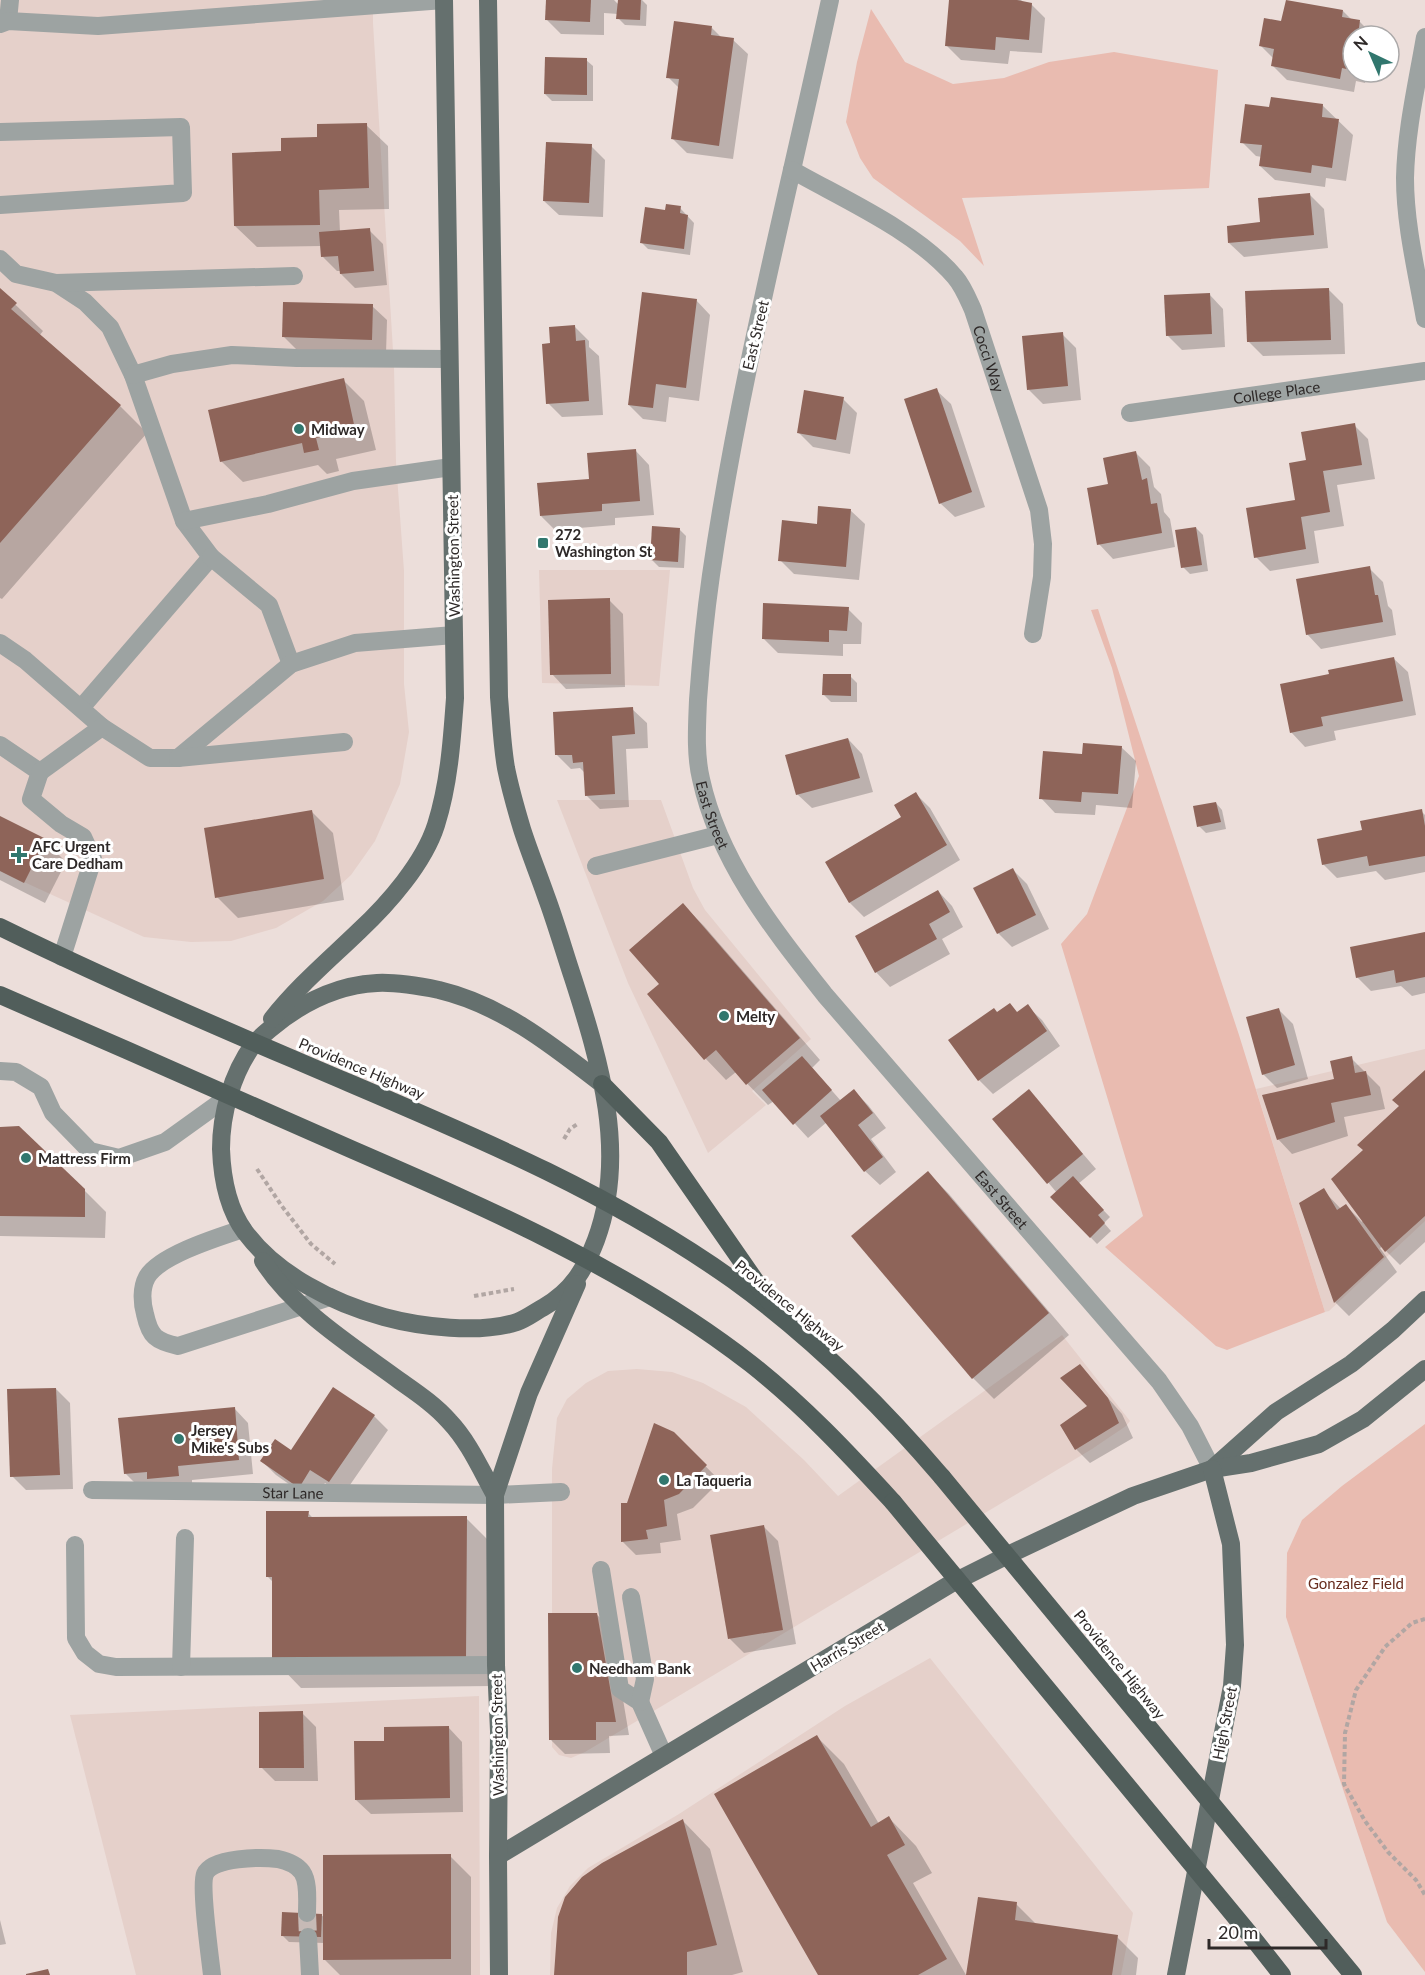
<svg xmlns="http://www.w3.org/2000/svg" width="1425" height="1975" font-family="Lato,sans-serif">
<rect width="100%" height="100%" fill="#ecdeda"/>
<g fill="#e5d0ca">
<path d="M0 0H373V23L394 367 396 462 404 571V684L409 732 400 784 375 841 351 875 323 901 276 928 231 941 191 942 144 937 0 871Z"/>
<path d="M539 570H670L659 686 542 683Z"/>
<path d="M557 800H661L693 888 705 910 811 1039 752 1091 766 1105 708 1153 628 983Z"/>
<path d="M1425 1049V1221L1329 1311 1325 1312 1256 1089Z"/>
<path d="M1062 1335 1130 1421 1126 1426 1092 1449 585 1752 571 1758 559 1755 552 1747V1469L557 1418 567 1399 586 1383 608 1371 637 1369 672 1372 703 1383 746 1407 804 1460 838 1496Z"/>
<path d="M930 1658 1133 1913 1121 1975H550L551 1933 557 1908 570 1886 588 1868 679 1814 845 1706Z"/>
<path d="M479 1696 480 1975H136L70 1715Z"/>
</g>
<g fill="#e9bbb0">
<path d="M871 9 905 62 953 84 1004 78 1049 62 1114 52 1218 70 1209 188 962 198 984 266 960 241 873 178 860 158 846 122 857 62Z"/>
<path d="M1098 609 1239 1035 1325 1312 1227 1350 1216 1346 1105 1247 1143 1216 1061 944 1087 914 1139 776 1112 668 1091 610Z"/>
<path d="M1425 1424V1972L1387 1922 1286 1617 1287 1553 1302 1520 1342 1486Z"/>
</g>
<g fill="#0003">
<path d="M547 0H614L619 5V0H642L647 5 646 26 625 25 618 18V14L604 13V35L561 34 547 20Z"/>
<path d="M951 0H1021L1025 4H1031L1045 18 1042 53 1010 51 1008 64 961 60 947 46Z"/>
<path d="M1343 11 1352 20 1360 22 1374 36H1353V72H1367L1365 83 1356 81 1354 92 1287 80 1273 66 1274 59 1260 45 1282 23Z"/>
<path d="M712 28 722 38 733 40 748 54 733 159 687 153 672 138 680 89 668 77Z"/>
<path d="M586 60 593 66V101H552L545 94Z"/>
<path d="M1322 105 1353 135 1346 181 1326 178 1325 187 1275 180 1260 166 1262 157 1256 156 1242 142 1271 109Z"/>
<path d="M366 125 388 146 389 209 339 210 340 232 369 230 383 244 387 285 355 288 341 274V271H337L323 257 322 246 257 247 235 226 282 153 319 138Z"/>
<path d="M591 146 605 160 603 217 559 215 544 201Z"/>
<path d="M1310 195 1324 209 1328 248 1244 257 1229 243Z"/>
<path d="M680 208 694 223 690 255 648 249 642 243 667 212Z"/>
<path d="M1328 289 1343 304 1345 354 1263 356 1249 342Z"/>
<path d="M0 290 43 331 39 336 120 406 147 433 2 599 0 598Z"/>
<path d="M1209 294 1223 309 1225 347 1182 350 1168 336Z"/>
<path d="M696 300 710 315 699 401 669 397 666 422 643 419 629 405Z"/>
<path d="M372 306 387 320 386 354 298 351 284 337Z"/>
<path d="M575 327 589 341V347L599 356 603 415 562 417 548 403 552 345Z"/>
<path d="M1062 334 1076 348 1081 400 1043 404 1029 390Z"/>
<path d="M343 380 364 401 376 450 336 459 339 471 327 474 318 465 243 482 221 461Z"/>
<path d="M936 390 951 404 985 507 955 517 940 503Z"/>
<path d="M843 399 857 413 850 454 813 447 799 433Z"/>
<path d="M1354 425 1368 439 1375 479 1337 485 1344 526 1314 531 1319 563 1270 571 1256 557 1297 501 1308 461Z"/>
<path d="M635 450 649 465 654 515 615 518V525L555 530 541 516Z"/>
<path d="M1136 453 1150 467 1154 487 1161 494 1164 512 1170 519 1175 547 1113 559 1099 544 1110 486Z"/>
<path d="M850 510 865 524 859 580 794 574 780 560 818 525Z"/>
<path d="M1196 528 1203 535 1208 571 1190 574 1183 567Z"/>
<path d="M679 529 686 536 684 568 659 567 652 560Z"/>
<path d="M1369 568 1383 582 1388 606 1392 610 1396 635 1321 649 1307 634Z"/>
<path d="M609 600 623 614 625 687 566 689 552 674Z"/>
<path d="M848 609 862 623 861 644H843V656L778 653 763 638Z"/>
<path d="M1393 658 1408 672 1416 715 1334 731 1336 740 1305 747 1291 732 1331 675Z"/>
<path d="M850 676 857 683V702H831L824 695Z"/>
<path d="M632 709 647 723 648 748 626 749 629 807 600 809 586 795 585 773 580 768 571 769 556 754Z"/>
<path d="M848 739 862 754 873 792 812 808 797 794Z"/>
<path d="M1121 747 1136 761 1132 808 1096 805 1095 815 1055 813 1041 798 1083 756Z"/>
<path d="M916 794 930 808 960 860 864 917 850 903 827 863 903 818Z"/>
<path d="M1216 803 1222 810 1226 829 1206 833 1199 826Z"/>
<path d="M1421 811 1425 815V872L1385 880 1376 871 1337 878 1323 864 1364 832Z"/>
<path d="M312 812 333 833 344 900 238 918 217 897Z"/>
<path d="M0 818 45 841 66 862 45 903 0 880Z"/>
<path d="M1013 870 1027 884 1049 929 1012 947 998 933Z"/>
<path d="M938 891 952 906 963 927 942 939 950 954 890 987 876 972 857 937Z"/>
<path d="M683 905 704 926 820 1060 812 1068 841 1101 854 1091 868 1105 886 1128 871 1139 896 1172 880 1185 865 1171 827 1122 808 1138 774 1101 768 1105 736 1072 726 1080 706 1059 649 994 661 984Z"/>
<path d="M1425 933V993L1412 996 1401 986 1371 991 1357 977Z"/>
<path d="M1027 1006 1042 1020 1060 1046 993 1094 979 1080 998 1013H1018Z"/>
<path d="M1279 1010 1293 1024 1308 1079 1277 1088 1263 1074Z"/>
<path d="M1351 1058 1380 1087 1385 1109 1344 1117 1348 1136 1292 1154 1278 1139 1335 1080Z"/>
<path d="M1425 1072V1242L1400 1265 1382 1247 1380 1248 1397 1272 1349 1316 1335 1302 1323 1190 1341 1209 1346 1206 1362 1222 1363 1220 1364 1151 1401 1106Z"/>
<path d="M1029 1091 1096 1169 1078 1184 1110 1217 1104 1223 1111 1231 1097 1244 1052 1197 1057 1193 995 1119Z"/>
<path d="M0 1128 84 1190 106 1212 105 1238 0 1236Z"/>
<path d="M928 1173 949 1194 1069 1335 994 1399 973 1378Z"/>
<path d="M1080 1366 1122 1414 1133 1438 1090 1463 1076 1449 1089 1406Z"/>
<path d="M56 1389 70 1403 73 1489 26 1490 12 1476Z"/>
<path d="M234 1408 248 1423 253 1474 192 1480V1490L139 1487 125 1473Z"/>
<path d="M374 1416 388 1430 343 1495 325 1483 313 1501 276 1475 262 1461 291 1452Z"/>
<path d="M673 1433 720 1481 693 1508 677 1514 681 1540 660 1543 661 1553 636 1555 622 1541 628 1504Z"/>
<path d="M308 1513 314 1519 466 1518 493 1545V1686L301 1688 274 1660V1583L267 1576Z"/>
<path d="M764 1527 778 1541 796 1644 744 1653 730 1639Z"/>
<path d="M596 1614 611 1628 629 1735 609 1736 610 1753 565 1754 551 1740Z"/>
<path d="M302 1713 316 1727 318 1781H275L261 1767Z"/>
<path d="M448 1727 462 1742 463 1812 371 1814 356 1800Z"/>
<path d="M817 1737 844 1764 879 1824 889 1818 916 1846 932 1873 913 1883 966 1975H820Z"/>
<path d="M683 1821 710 1849 743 1972 732 1975H555Z"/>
<path d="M450 1856 471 1877V1975H340L324 1959 325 1943 289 1942 282 1935 321 1915 325 1918Z"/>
<path d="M1016 1904 1037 1925 1117 1937 1138 1958 1136 1975H968Z"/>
<path d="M0 1920 6 1944 0 1945Z"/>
</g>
<g fill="#8e6459">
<path d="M546 0H591L590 22 545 20Z"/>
<path d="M618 0H641L640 20 616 19Z"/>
<path d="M949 0H1017L1032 3 1029 40 996 37 995 50 945 46Z"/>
<path d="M1286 0 1343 10 1342 17 1360 20 1358 36H1353L1351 70 1342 68 1340 79 1271 66 1274 49 1259 46 1264 18 1281 21Z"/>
<path d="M674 21 712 26 711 35 734 38 719 146 671 139 679 79 666 78Z"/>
<path d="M545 57 587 58V95L544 94Z"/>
<path d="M1271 97 1323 104 1322 117 1339 119 1332 168 1312 165 1311 173 1259 166 1262 145 1240 143 1245 104 1269 107Z"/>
<path d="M367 123 369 188 319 190 320 225 234 226 232 153 281 151V138L317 137V124Z"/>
<path d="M546 142 592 144 589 203 543 201Z"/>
<path d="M1310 193 1314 235 1228 243 1227 226 1260 222 1258 198Z"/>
<path d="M666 204 681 206 680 213 688 215 684 249 640 243 645 207 665 210Z"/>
<path d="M370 228 374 271 340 274 338 256 321 257 319 232Z"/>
<path d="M0 288 17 303 11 309 121 405 0 543Z"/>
<path d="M1329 288 1331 340 1247 342 1245 291Z"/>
<path d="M642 292 697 299 686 388 656 384 653 408 628 405Z"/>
<path d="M1210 293 1212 334 1166 336 1164 295Z"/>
<path d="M283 302 373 304 372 340 282 337Z"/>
<path d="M575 325 576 341 585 340 589 401 546 404 542 344 550 343 549 327Z"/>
<path d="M1063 332 1068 386 1027 390 1022 336Z"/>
<path d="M344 378 355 429 316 438 319 450 304 453 302 443 220 462 208 410Z"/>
<path d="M937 388 972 492 939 504 904 399Z"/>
<path d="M804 390 844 397 836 440 797 433Z"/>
<path d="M1355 423 1362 465 1323 471 1330 512 1301 517 1306 549 1254 558 1246 508 1295 500 1289 463 1306 460 1301 432Z"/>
<path d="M636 449 640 501 602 504V511L540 516 537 483 589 479 587 453Z"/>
<path d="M1136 451 1142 480 1147 478 1151 504 1157 503 1162 533 1097 545 1087 488 1108 484 1103 458Z"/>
<path d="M818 506 851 509 846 567 778 561 782 520 817 524Z"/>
<path d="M652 526 680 528 678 562 650 560Z"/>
<path d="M1196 527 1202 565 1181 568 1175 530Z"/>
<path d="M1370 566 1375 595H1378L1383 622 1306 635 1296 579Z"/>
<path d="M610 598 611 674 550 675 548 600Z"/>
<path d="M763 603 849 607 847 631 829 630V642L762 639Z"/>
<path d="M1394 657 1403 701 1321 717 1323 726 1290 733 1280 684 1329 674 1328 670Z"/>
<path d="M823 674H851V696L822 695Z"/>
<path d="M633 707 635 734 612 736 615 794 585 796 583 762 573 763 572 755H555L553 712Z"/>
<path d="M848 738 860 778 796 795 785 755Z"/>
<path d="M1083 743 1122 746 1118 794 1082 792 1081 802 1039 799 1043 751 1082 754Z"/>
<path d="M916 792 947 845 849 903 825 862 901 817 894 805Z"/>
<path d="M1216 802 1221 822 1197 827 1193 806Z"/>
<path d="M1422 809 1425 826V856L1369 866 1367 856 1322 865 1317 839 1362 830 1360 821Z"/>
<path d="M312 810 324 879 215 898 204 828Z"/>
<path d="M0 816 46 839 24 883 0 871Z"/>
<path d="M1013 868 1036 915 997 934 973 888Z"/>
<path d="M938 890 950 912 929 924 937 939 875 973 855 936Z"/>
<path d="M683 903 800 1038 746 1085 716 1050 704 1060 647 994 659 984 629 950Z"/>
<path d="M1425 932V977L1396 983 1394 970 1356 978 1350 947Z"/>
<path d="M1010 1003 1017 1012 1028 1004 1047 1031 978 1081 948 1040 994 1008 997 1012Z"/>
<path d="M1279 1008 1295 1065 1262 1075 1246 1017Z"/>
<path d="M802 1056 832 1090 793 1125 762 1090Z"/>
<path d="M1352 1056 1355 1073 1366 1071 1371 1095 1331 1103 1335 1122 1277 1140 1262 1095 1334 1079 1330 1061Z"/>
<path d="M1425 1070V1216L1385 1252 1331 1179 1363 1150 1357 1145 1399 1106 1392 1100Z"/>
<path d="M854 1089 873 1113 858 1125 883 1157 864 1172 820 1116Z"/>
<path d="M1029 1089 1083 1154 1047 1184 992 1119Z"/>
<path d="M19 1126 85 1189V1217L0 1216V1127Z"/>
<path d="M928 1171 1049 1313 972 1379 851 1236Z"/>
<path d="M1073 1176 1104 1210 1098 1215 1105 1223 1090 1238 1050 1197Z"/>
<path d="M1324 1188 1337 1210 1346 1204 1384 1257 1334 1303 1299 1203Z"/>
<path d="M1080 1364 1108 1398 1119 1423 1075 1450 1060 1425 1087 1406 1060 1378Z"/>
<path d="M333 1387 375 1415 329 1482 310 1470 299 1488 260 1461 275 1439 291 1450Z"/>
<path d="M56 1388 60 1475 10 1477 7 1389Z"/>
<path d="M235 1407 239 1460 178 1466 179 1476 147 1479V1472L124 1474 118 1418Z"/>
<path d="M654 1423 674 1432 707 1465 679 1494 664 1500 667 1526 646 1530 648 1539 621 1542V1503H627Z"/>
<path d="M266 1511H309L308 1517 467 1516 466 1659 272 1661V1577H266Z"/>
<path d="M764 1525 783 1630 728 1639 710 1535Z"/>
<path d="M548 1613H597L616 1722H596V1740H549Z"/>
<path d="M303 1711 304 1768H259V1712Z"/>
<path d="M449 1726 450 1798 355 1800 354 1741H384V1727Z"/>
<path d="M817 1735 871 1827 889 1816 905 1845 887 1855 947 1959 918 1975H818L714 1794Z"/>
<path d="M683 1819 717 1945 687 1952V1975H554L558 1917 565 1897 582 1877 602 1863Z"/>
<path d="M451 1854V1959L323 1960V1855Z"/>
<path d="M978 1897 1017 1902 1015 1920 1118 1935 1112 1975H966Z"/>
<path d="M282 1912 322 1914 321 1937 281 1936Z"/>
<path d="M48 1969 50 1975H26V1974Z"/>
</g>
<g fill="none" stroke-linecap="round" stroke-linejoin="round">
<path stroke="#c6bab6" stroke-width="18" stroke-dasharray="18 9" stroke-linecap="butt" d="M307 1913 308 1937"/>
<g stroke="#b1a6a3" stroke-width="4" stroke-dasharray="4.5 3" stroke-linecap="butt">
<path d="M564 1139 570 1129 579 1123"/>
<path d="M257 1169 281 1205 311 1244 335 1264"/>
<path d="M474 1296 514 1289"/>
<path d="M1425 1619 1412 1623 1385 1647 1356 1690 1345 1733 1344 1784 1365 1821 1388 1852 1416 1880 1425 1895"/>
</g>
<g stroke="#9da3a2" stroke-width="18">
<path id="s1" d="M830 0C789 191 739 381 711 575 705 617 701 658 698 700 697 726 695 754 701 779 719 862 773 929 825 995L1159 1381 1190 1426 1212 1469"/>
<path d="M8 21 10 0"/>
<path d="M0 24 8 21 98 26 444 0"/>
<path d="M1425 37C1417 84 1406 130 1405 178 1405 225 1417 273 1425 319"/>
<path d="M0 132 181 127 183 193 0 205"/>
<path id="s2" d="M792 170C845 200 916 231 955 277 963 286 968 299 973 310L1039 510 1043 544 1042 577 1033 634"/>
<path d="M0 259 16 274 56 283 85 302 110 327 133 375 184 521 211 557 81 708"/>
<path d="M56 283 294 276"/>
<path d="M133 375 172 364 232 355 297 358 449 359"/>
<path id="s3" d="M1130 413 1425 371"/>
<path d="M184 521 268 504 353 481 451 467"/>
<path d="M211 557 269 605 291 664"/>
<path d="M0 643 25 660 102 727 150 758H178L291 664 355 643 454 635"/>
<path d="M0 745 40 772 31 799 61 824 83 837 93 859 62 957"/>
<path d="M178 758 344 742"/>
<path d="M40 772 102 727"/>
<path d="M596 866 718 835"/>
<path d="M0 1071 16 1072 41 1087 53 1113 90 1151 119 1158 165 1142 229 1096"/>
<path d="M243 1229C219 1237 160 1255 147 1277 141 1288 142 1303 145 1314 150 1337 156 1341 178 1346L330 1297"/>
<path id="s4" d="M92 1490 495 1495 561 1492"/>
<path d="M75 1545 76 1638 85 1653 99 1664 116 1667 496 1665"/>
<path d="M601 1570 620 1689 640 1702 664 1756"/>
<path d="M631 1597 645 1679 640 1702"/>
<path d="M181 1667 185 1538"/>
<path d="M308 1937 310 1975"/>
<path d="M212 1975C210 1957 200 1886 205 1874 212 1857 262 1857 278 1859 287 1861 297 1865 302 1872 309 1882 307 1901 307 1913"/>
</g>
<g stroke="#65706e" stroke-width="18">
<path d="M488 0 499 697C501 720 502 745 506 768 510 788 516 809 522 829 529 851 538 873 546 896 556 923 564 951 573 978 600 1062 628 1154 596 1240 585 1269 572 1291 544 1307 535 1312 526 1319 517 1322 479 1334 421 1327 384 1317 333 1303 277 1275 245 1232 228 1209 222 1177 221 1149 221 1114 232 1074 253 1045 258 1039 264 1034 270 1029 301 1003 336 985 377 983 397 982 419 986 439 990 502 1005 553 1046 602 1084"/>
<path d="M272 1019C298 986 329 960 359 931 388 904 424 863 436 825 449 784 452 740 455 698L444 0"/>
<path d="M263 1261C294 1310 354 1347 400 1381 417 1393 435 1405 449 1421 469 1442 481 1470 495 1495"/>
<path d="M1212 1469 1276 1412 1351 1364 1393 1330 1425 1300"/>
<path d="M498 1856 952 1583 1008 1555 1133 1496 1212 1469 1251 1463 1319 1444 1363 1419 1425 1369"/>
<path d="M499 1975 498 1856 499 1731 496 1665 495 1495 529 1393 577 1284"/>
<path d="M1176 1975 1232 1686 1235 1645 1231 1544 1212 1469"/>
</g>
<g stroke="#515e5b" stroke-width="18">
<path d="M0 927C96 974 194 1017 293 1059 444 1124 598 1184 733 1280 812 1337 879 1403 942 1477"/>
<path d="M0 995C118 1046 235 1098 353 1150 489 1209 633 1272 751 1364 803 1405 848 1453 893 1502"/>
<path d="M602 1084 659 1142 770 1302"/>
<path d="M1282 1889 1353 1975"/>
<path d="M1252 1937 1282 1975"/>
</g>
<g stroke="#515e5b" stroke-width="18">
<path d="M942 1477 1282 1889"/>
<path d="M893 1502 1252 1937"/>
</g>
</g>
<g fill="#31776e" stroke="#fff" stroke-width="2">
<circle cx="299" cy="429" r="6"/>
<rect x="537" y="537" width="12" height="12" rx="3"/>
<path d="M16 846h6v6h6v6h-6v6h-6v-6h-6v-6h6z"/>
<circle cx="724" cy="1016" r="6"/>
<circle cx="26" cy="1158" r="6"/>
<circle cx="179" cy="1439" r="6"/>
<circle cx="664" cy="1480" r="6"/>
<circle cx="577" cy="1668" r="6"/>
</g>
<g text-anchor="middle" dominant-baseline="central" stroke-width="6" stroke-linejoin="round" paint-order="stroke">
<g font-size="15" fill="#2e2928" stroke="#fff">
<text transform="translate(755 335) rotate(-77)">East Street</text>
<text stroke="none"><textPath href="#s2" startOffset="285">Cocci Way</textPath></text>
<text stroke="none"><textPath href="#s3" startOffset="148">College Place</textPath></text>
<text transform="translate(453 556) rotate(-91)">Washington Street</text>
<text stroke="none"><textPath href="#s1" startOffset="830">East Street</textPath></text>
<text transform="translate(362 1068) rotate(23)">Providence Highway</text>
<text stroke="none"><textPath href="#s1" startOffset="1314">East Street</textPath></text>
<text transform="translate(790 1305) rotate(39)">Providence Highway</text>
<text stroke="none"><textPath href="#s4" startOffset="201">Star Lane</textPath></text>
<text transform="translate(847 1646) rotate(-31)">Harris Street</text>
<text transform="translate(1120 1664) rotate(51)">Providence Highway</text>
<text transform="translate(1224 1723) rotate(-79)">High Street</text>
<text transform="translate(497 1735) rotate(-91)">Washington Street</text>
</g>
<g font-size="15" font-weight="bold" fill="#2e2928" stroke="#fff" text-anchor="start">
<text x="311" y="429">Midway</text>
<text x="555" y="534">272<tspan x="555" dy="17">Washington St</tspan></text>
<text x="32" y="846">AFC Urgent<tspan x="32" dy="17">Care Dedham</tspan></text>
<text x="736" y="1016">Melty</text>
<text x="38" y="1158">Mattress Firm</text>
<text x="191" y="1430">Jersey<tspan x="191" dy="17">Mike's Subs</tspan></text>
<text x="676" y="1480">La Taqueria</text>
<text x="589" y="1668">Needham Bank</text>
</g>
<g font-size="15" fill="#682d1f" stroke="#fff">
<text x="1356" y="1583">Gonzalez Field</text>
</g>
</g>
<g transform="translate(1371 54) rotate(316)"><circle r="28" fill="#ffffff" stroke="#aba9a9" stroke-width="1.5"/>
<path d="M0-4.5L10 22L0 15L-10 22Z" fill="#31776e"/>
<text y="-9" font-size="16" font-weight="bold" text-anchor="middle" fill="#2e2928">N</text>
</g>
<path d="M1209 1939v9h117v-9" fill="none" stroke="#2e2928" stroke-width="3"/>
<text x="1218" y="1939" font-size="18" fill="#2e2928" stroke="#ffffff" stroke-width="4.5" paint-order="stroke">20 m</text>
</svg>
